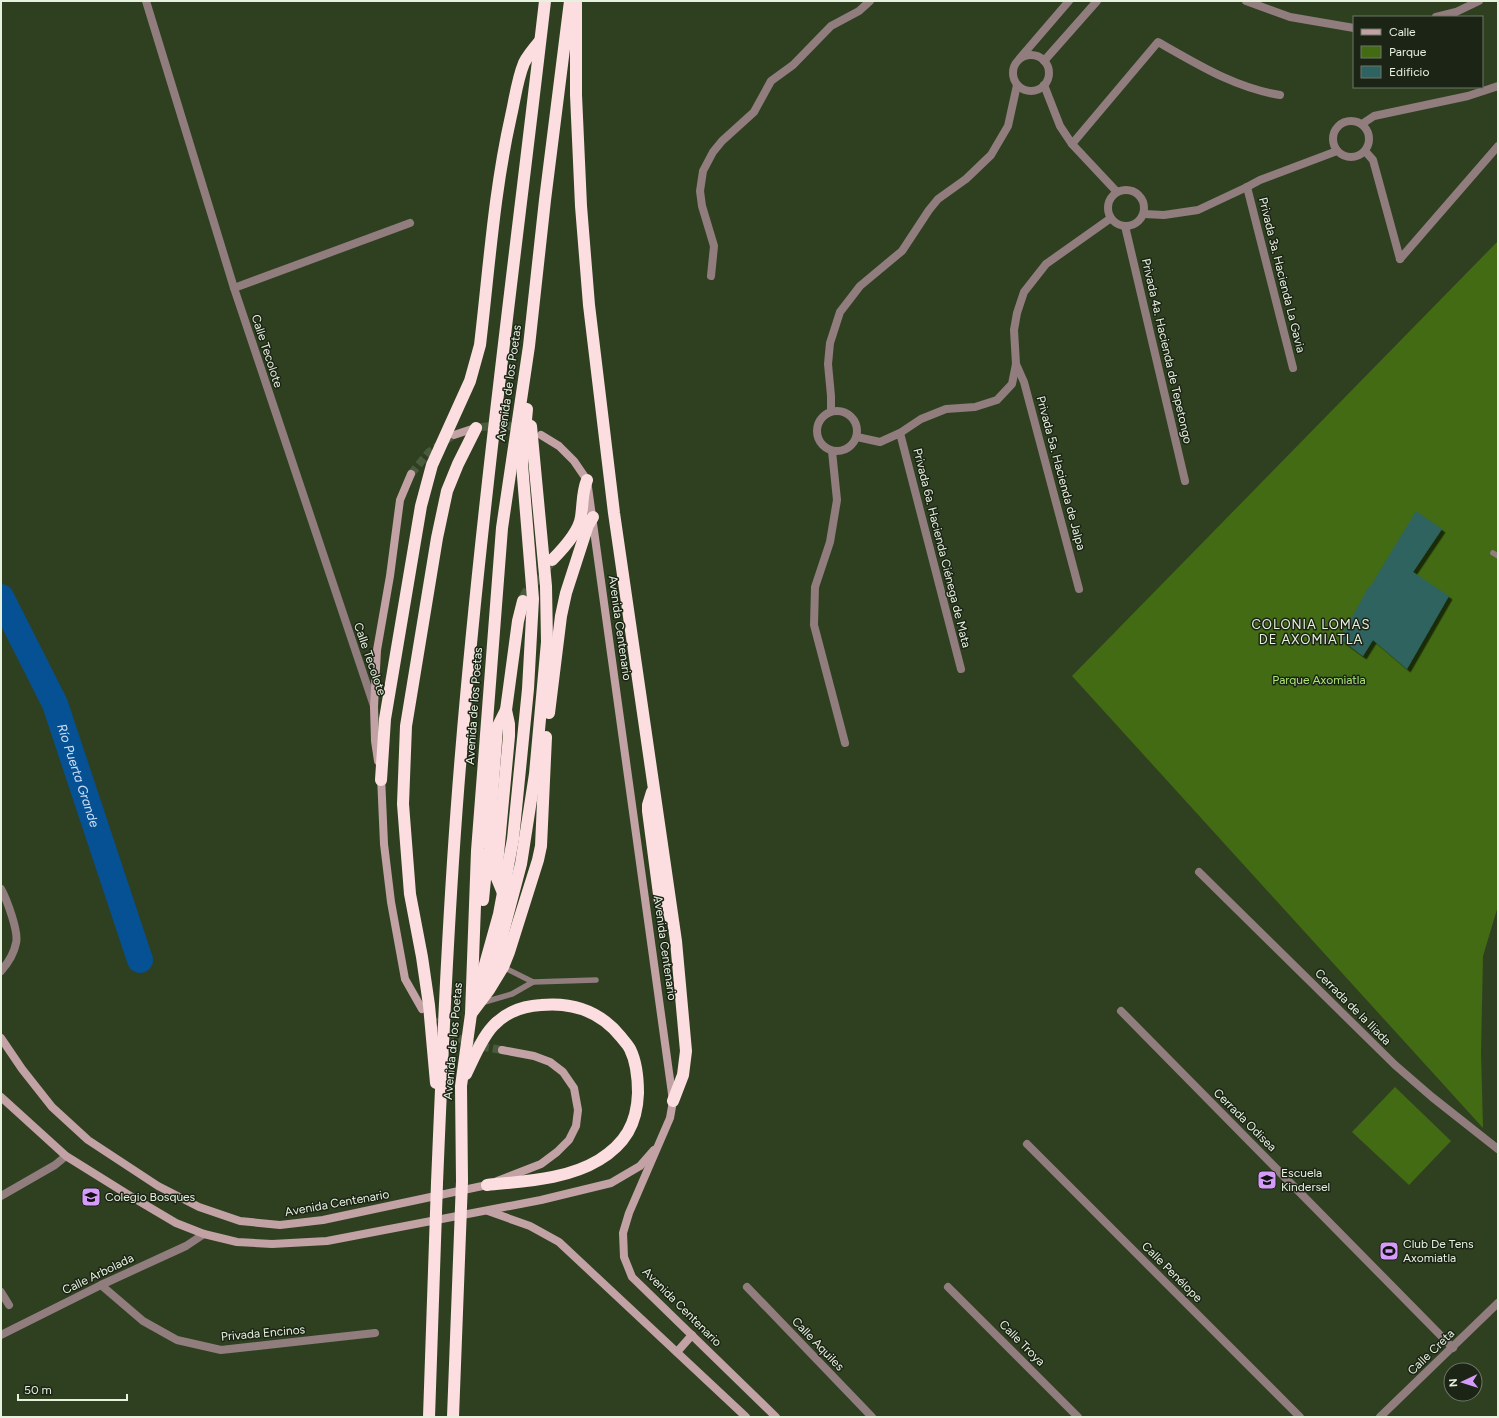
<svg xmlns="http://www.w3.org/2000/svg" width="1499" height="1418" font-family="Figtree,sans-serif">
<defs>
<filter id="shadow"><feDropShadow dx="3.5" dy="3.5" stdDeviation="0" flood-color="#0009"/></filter>
</defs>
<rect width="100%" height="100%" fill="#2f4021"/>
<g fill="#426b14">
<path d="M1498 241V906L1483 956 1481 1052 1483 1128 1072 676Z"/>
<path d="M1395 1087 1451 1141 1409 1185 1352 1132Z"/>
</g>
<g fill="none" stroke-linecap="round" stroke-linejoin="round">
<path stroke="#055193" stroke-width="26" id="s1" d="M1 597 55 704 140 960"/>
</g>
<path fill="#2f6361" filter="url(#shadow)" d="M1416 511 1442 529 1413 572 1449 596 1407 669 1373 640 1363 656 1340 639 1369 586 1370 587Z"/>
<g fill="none" stroke-linecap="round" stroke-linejoin="round">
<g stroke="#4a5b3d" stroke-width="8" stroke-dasharray="8 4" stroke-linecap="butt">
<path d="M481 427 501 425 521 428"/>
<path d="M411 474 429 452 454 435"/>
<path d="M430 1017 444 1030 472 1045 502 1050"/>
</g>
<path stroke="#4a5b3d" stroke-width="12" stroke-dasharray="12 6" stroke-linecap="butt" d="M523 601 534 581 549 563"/>
<g stroke="#917d7e" stroke-width="5.5">
<path d="M1493 553 1498 556"/>
<path d="M503 967 533 982"/>
<path d="M481 1003 512 994 533 982 596 980"/>
</g>
<g stroke="#917d7e" stroke-width="8">
<path d="M146 1 234 288 374 706"/>
<path d="M1246 1 1290 17 1354 28"/>
<path d="M1436 17 1456 12 1479 1"/>
<circle cx="1031" cy="73" r="18"/>
<path d="M1020 58 1069 1"/>
<path d="M1044 61 1097 1"/>
<path d="M1044 85 1060 126 1072 144 1117 192"/>
<circle cx="1351" cy="139" r="18"/>
<path d="M1362 124 1374 116 1468 96 1498 86"/>
<path d="M1072 144 1158 42C1197 64 1235 88 1280 95"/>
<path d="M1365 151 1373 160 1400 259"/>
<path d="M1247 187 1293 368"/>
<circle cx="1126" cy="208" r="18"/>
<path d="M1144 214 1164 215 1198 210 1247 187 1260 180 1337 151"/>
<path d="M1125 226 1185 481"/>
<path d="M1400 259 1498 146"/>
<path d="M711 276 714 246 702 206 700 191 703 171 713 152 722 141 754 112 771 81 793 65 831 26 859 11 870 1"/>
<path d="M234 288 410 223"/>
<path d="M1016 364 1024 382 1079 589"/>
<circle cx="837" cy="431" r="20"/>
<path d="M831 411V396L828 364 830 343 840 312 860 286 902 251 929 210 938 199 966 179 991 155 1008 126 1017 85"/>
<path d="M900 433 961 669"/>
<path d="M857 437 880 442 900 433 921 419 946 409 975 407 997 400 1012 384 1016 364 1014 330 1017 313 1024 292 1046 264 1111 218"/>
<path d="M832 451 837 500 830 542 815 587 814 625 845 743"/>
<path d="M1199 872 1395 1065 1432 1097 1498 1149"/>
<path d="M1 889C7 900 19 932 16 943 14 954 8 963 1 971"/>
<path d="M1121 1011 1453 1348"/>
<path d="M1027 1144 1300 1417"/>
<path d="M1 1196 55 1165 66 1156"/>
<path d="M101 1285 143 1321 177 1340 221 1350 375 1333"/>
<path d="M747 1287 872 1417"/>
<path d="M948 1287 1078 1417"/>
<path d="M1 1292 9 1305"/>
<path d="M1 1335 101 1285 186 1246 204 1234"/>
<path d="M1380 1417 1498 1303"/>
</g>
<g stroke="#c2a2a4" stroke-width="8">
<path d="M454 435 478 427"/>
<path d="M541 435 559 446 574 461 587 480 673 1101 670 1118 629 1213 623 1233 624 1257 632 1277 776 1417"/>
<path d="M378 761 375 741 374 707 377 650 390 576 400 500 411 474"/>
<path d="M381 776 384 844 391 902 405 979 422 1009"/>
<path d="M1 1038 22 1069 52 1107 88 1140 158 1186 199 1207 240 1221 280 1225 323 1220 487 1185 541 1164 557 1152 569 1140 576 1126 578 1110 574 1088 563 1072 550 1062 534 1056 502 1050"/>
<path d="M1 1097 66 1156 127 1194 176 1223 204 1234 237 1242 272 1244 327 1241 541 1200 611 1183 640 1166 654 1150"/>
<path d="M488 1211 530 1226 559 1242 746 1417"/>
<path d="M677 1352 692 1335"/>
</g>
<g stroke="#fcdee0" stroke-width="12">
<path d="M576 3V95L581 206 589 305 614 513 676 941 686 1051 683 1075 673 1101"/>
<path d="M552 560C563 549 579 532 581 517 583 504 582 492 587 480"/>
<path d="M549 713 561 616 566 593 588 525 593 517"/>
<path d="M381 780 385 719 421 506 432 465 470 381 480 345C489 269 494 191 511 116 515 99 517 80 524 63 528 55 534 48 540 41"/>
<path d="M652 792 648 805V811L660 902 663 908 672 920"/>
<path d="M503 893 496 876 509 736V724L506 710 518 621 523 601"/>
<path d="M483 900 488 849 497 728 506 710"/>
<path d="M477 993 499 914 513 839 528 689 533 599 522 464 527 409"/>
<path d="M482 993 491 978 521 864 535 774 547 642 546 586 531 426"/>
<path d="M471 1014 489 990 503 967 509 952 538 860 541 846 546 737"/>
<path d="M466 1074C474 1058 481 1039 493 1026 506 1012 522 1006 541 1005 573 1002 601 1012 621 1037 624 1041 628 1045 630 1049 637 1063 638 1078 638 1093 637 1124 625 1144 599 1160 566 1180 524 1181 487 1185"/>
<path d="M436 1083 429 1005 422 957 410 894 403 804 406 726 437 538 447 491 458 464 476 428"/>
<path d="M462 1181 461 1086 471 1014 477 851 502 528 529 346 545 200 570 1"/>
<path d="M437 1183C443 1040 449 896 461 754 482 502 516 252 545 1"/>
</g>
<g stroke="#fcdee0" stroke-width="12">
<path d="M429 1417 437 1183"/>
<path d="M453 1417 462 1181"/>
</g>
</g>
<defs>
<symbol id="school-square" viewBox="-11 -11 22 22"><rect x="-9" y="-9" width="18" height="18" rx="4" fill="#d69bfa" stroke="#1c2416"/><path d="M0-5L7-2L0 1L-7-2ZM-4 1L0 2.5L4 1V4Q0 6-4 4Z" fill="#111"/></symbol>
<symbol id="stadium-square" viewBox="-11 -11 22 22"><rect x="-9" y="-9" width="18" height="18" rx="4" fill="#d69bfa" stroke="#1c2416"/><path d="M0-5a6.5 5 0 1 0 0 10a6.5 5 0 1 0 0-10ZM-3.5-1.8h7v3.6h-7Z" fill="#111"/></symbol>
</defs>
<g fill-rule="evenodd">
<use href="#school-square" x="1256" y="1169" width="22" height="22"/>
<use href="#school-square" x="80" y="1186" width="22" height="22"/>
<use href="#stadium-square" x="1378" y="1240" width="22" height="22"/>
</g>
<g text-anchor="middle" dominant-baseline="central" stroke-width="3" stroke-linejoin="round" paint-order="stroke">
<g font-size="12" fill="#e6f1de" stroke="#1c2416">
<text transform="translate(1282 275) rotate(76)">Privada 3a. Hacienda La Gavia</text>
<text transform="translate(267 351) rotate(72)">Calle Tecolote</text>
<text transform="translate(1167 351) rotate(77)">Privada 4a. Hacienda de Tepetongo</text>
<text transform="translate(509 383) rotate(-82)">Avenida de los Poetas</text>
<text transform="translate(1061 473) rotate(75)">Privada 5a. Hacienda de Jalpa</text>
<text transform="translate(942 548) rotate(76)">Privada 6a. Hacienda Ciénega de Mata</text>
<text transform="translate(620 628) rotate(82)">Avenida Centenario</text>
<text transform="translate(370 659) rotate(71)">Calle Tecolote</text>
<text transform="translate(474 706) rotate(-86)">Avenida de los Poetas</text>
<text transform="translate(665 948) rotate(82)">Avenida Centenario</text>
<text transform="translate(1353 1007) rotate(45)">Cerrada de la Iliada</text>
<text transform="translate(453 1041) rotate(-85)">Avenida de los Poetas</text>
<text transform="translate(1245 1120) rotate(45)">Cerrada Odisea</text>
<text transform="translate(337 1203) rotate(-10)">Avenida Centenario</text>
<text transform="translate(1172 1272) rotate(45)">Calle Penélope</text>
<text transform="translate(98 1274) rotate(-26)">Calle Arbolada</text>
<text transform="translate(682 1307) rotate(45)">Avenida Centenario</text>
<text transform="translate(263 1333) rotate(-5)">Privada Encinos</text>
<text transform="translate(1022 1343) rotate(45)">Calle Troya</text>
<text transform="translate(818 1344) rotate(46)">Calle Aquiles</text>
<text transform="translate(1431 1352) rotate(-44)">Calle Creta</text>
</g>
<g font-size="12" fill="#aae676" stroke="#1c2416">
<text x="1319" y="680">Parque Axomiatla</text>
</g>
<g font-size="12" fill="#e6f1de" stroke="#1c2416" text-anchor="start">
<text x="1281" y="1173">Escuela<tspan x="1281" dy="14">Kindersel</tspan></text>
<text x="105" y="1197">Colegio Bosques</text>
<text x="1403" y="1244">Club De Tens<tspan x="1403" dy="14">Axomiatla</tspan></text>
</g>
<g font-size="13" letter-spacing="1" fill="#e6f1de" stroke="#1c2416">
<text x="1311" y="624">COLONIA LOMAS<tspan x="1311" dy="15">DE AXOMIATLA</tspan></text>
</g>
<g font-size="13" font-style="italic" fill="#d1e1f4" stroke="#1c2416">
<text stroke="none"><textPath href="#s1" startOffset="195">Río Puerta Grande</textPath></text>
</g>
</g>
<rect width="1499" height="1418" fill="none" stroke="#e6f1de" stroke-width="4"/>
<rect x="1353" y="16" width="130" height="72" fill="#1c2416" stroke="#6d7666"/>
<rect x="1361" y="29" width="20" height="6" fill="#c2a2a4" stroke="#6d7666"/>
<text x="1389" y="36" font-size="12" fill="#e6f1de">Calle</text>
<rect x="1361" y="46" width="20" height="12" fill="#426b14" stroke="#6d7666"/>
<text x="1389" y="56" font-size="12" fill="#e6f1de">Parque</text>
<rect x="1361" y="66" width="20" height="12" fill="#2f6361" stroke="#6d7666"/>
<text x="1389" y="76" font-size="12" fill="#e6f1de">Edificio</text>
<g transform="translate(1463 1382) rotate(266)"><circle r="19" fill="#1c2416" stroke="#6d7666"/>
<path d="M0-3L7 15L0 10L-7 15Z" fill="#d69bfa"/>
<text y="-6" font-size="11" font-weight="bold" text-anchor="middle" fill="#e6f1de">N</text>
</g>
<path d="M18 1394v6h109v-6" fill="none" stroke="#e6f1de" stroke-width="2"/>
<text x="24" y="1394" font-size="12" fill="#e6f1de" stroke="#1c2416" stroke-width="3" paint-order="stroke">50 m</text>
</svg>
